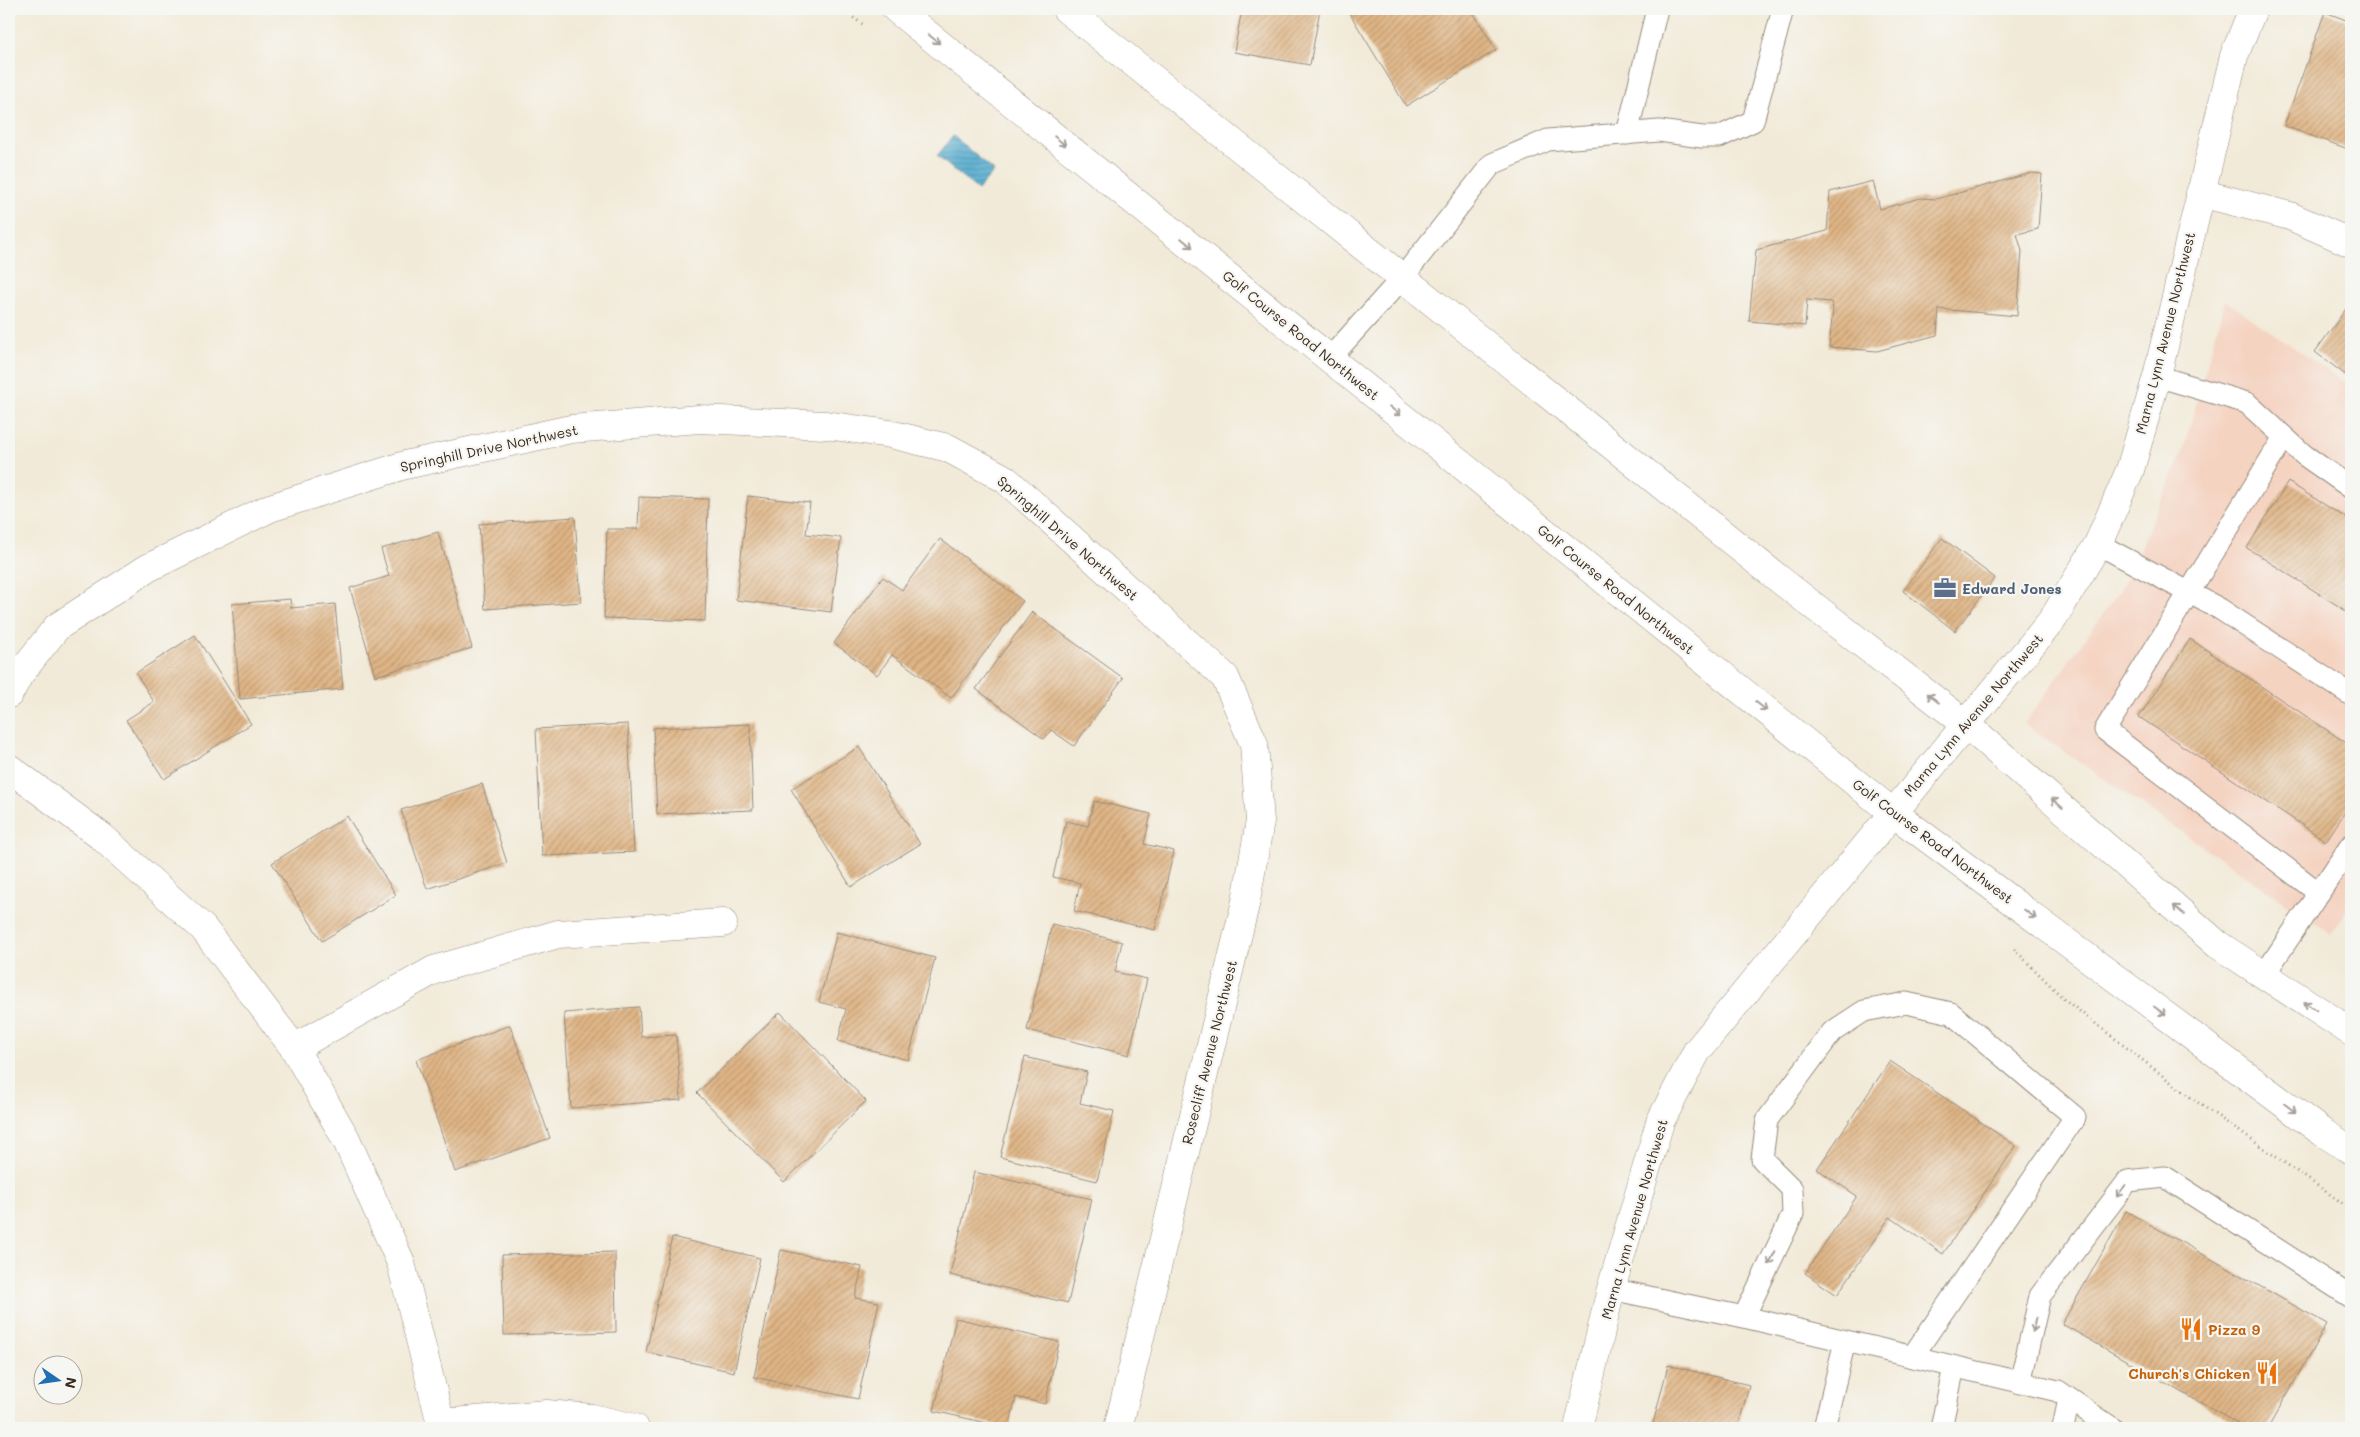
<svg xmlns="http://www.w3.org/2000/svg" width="2360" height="1437" font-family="Mali,sans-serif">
<defs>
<pattern id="water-rules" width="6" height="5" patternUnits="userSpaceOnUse" patternTransform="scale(1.25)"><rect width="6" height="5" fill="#52abcf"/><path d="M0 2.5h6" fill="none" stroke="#458ba7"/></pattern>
<pattern id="building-hatch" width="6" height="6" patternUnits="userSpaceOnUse" patternTransform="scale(1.25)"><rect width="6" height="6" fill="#e0b686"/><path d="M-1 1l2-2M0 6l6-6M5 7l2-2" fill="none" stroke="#b7946d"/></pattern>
</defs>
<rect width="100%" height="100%" fill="#f6f6f2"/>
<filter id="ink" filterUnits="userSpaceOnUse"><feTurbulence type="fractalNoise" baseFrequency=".02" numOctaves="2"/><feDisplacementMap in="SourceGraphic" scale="10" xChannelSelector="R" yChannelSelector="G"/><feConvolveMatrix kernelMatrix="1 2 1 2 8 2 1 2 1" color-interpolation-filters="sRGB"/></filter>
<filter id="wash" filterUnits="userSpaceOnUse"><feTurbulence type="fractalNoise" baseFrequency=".0096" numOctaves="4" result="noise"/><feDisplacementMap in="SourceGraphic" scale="20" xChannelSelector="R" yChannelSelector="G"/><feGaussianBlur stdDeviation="1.12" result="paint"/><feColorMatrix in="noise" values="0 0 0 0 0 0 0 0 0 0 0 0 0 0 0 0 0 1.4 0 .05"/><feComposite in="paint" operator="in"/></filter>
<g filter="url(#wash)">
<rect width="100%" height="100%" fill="#f2ead8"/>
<path fill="#f5d3c1" d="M2225 300 2351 387V906L2331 934 2024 724 2123 586 2182 454Z"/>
<path fill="url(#water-rules)" stroke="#466a76" d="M953 136 994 171 978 190 937 156Z"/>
<g id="blocks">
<g fill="url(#building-hatch)">
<path d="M1242 9H1320L1310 65 1234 52Z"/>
<path d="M1347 9H1471L1496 50 1406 106Z"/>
<path d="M2325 12 2351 22V150L2284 126Z"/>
<path d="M2032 173 2042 174 2038 229 2017 234 2022 251 2017 316 1939 309 1937 335 1877 351 1829 347 1833 309 1831 302 1807 300 1805 326 1749 321 1756 250 1827 231 1830 192 1873 181 1880 209 1921 198 1936 199Z"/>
<path d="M2351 302V379L2315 352Z"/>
<path d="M2288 482 2351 521V614L2247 548Z"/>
<path d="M748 496 810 503 806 534 841 538 831 612 736 600Z"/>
<path d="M639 497 708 499 705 621 604 618 607 529H638Z"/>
<path d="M575 517 581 602 485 609 479 524Z"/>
<path d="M438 532 472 648 375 676 350 588 389 576 381 549Z"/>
<path d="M1942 538 1995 578 1955 631 1903 591Z"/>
<path d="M940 539 1023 601 951 698 892 655 877 675 834 643 883 577 902 590Z"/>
<path d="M290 599 291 608 335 604 343 689 240 699 232 604Z"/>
<path d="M1032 612 1123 678 1074 746 1051 730 1044 739 976 689Z"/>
<path d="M195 635 251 724 164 779 126 720 154 702 136 673Z"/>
<path d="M2190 639 2351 746V803L2326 841 2139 717Z"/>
<path d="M628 724 634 852 542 856 536 729Z"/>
<path d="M750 724 753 810 657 814 653 728Z"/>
<path d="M859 747 920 844 851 887 791 789Z"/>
<path d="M482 784 507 863 427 889 401 810Z"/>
<path d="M1094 801 1151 814 1144 844 1174 851 1155 930 1074 911 1080 883 1053 877 1066 821 1088 826Z"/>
<path d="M347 816 396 895 322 941 272 863Z"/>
<path d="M1052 924 1122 942 1115 972 1147 979 1129 1055 1027 1030Z"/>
<path d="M837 932 935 958 908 1060 838 1041 846 1009 819 1002Z"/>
<path d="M639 1007 641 1037 676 1035 681 1100 571 1108 564 1013Z"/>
<path d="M780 1012 866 1101 784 1182 697 1093Z"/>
<path d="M510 1025 550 1138 455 1172 416 1060Z"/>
<path d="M1025 1057 1087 1072 1080 1103 1114 1111 1097 1181 1000 1157Z"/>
<path d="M1890 1061 2016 1146 1943 1254 1890 1217 1837 1295 1805 1273 1857 1196 1817 1169Z"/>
<path d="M974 1172 1092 1199 1068 1303 950 1275Z"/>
<path d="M2126 1211 2327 1324 2268 1428H2245L2062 1324Z"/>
<path d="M672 1237 760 1258 734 1372 646 1352Z"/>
<path d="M781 1250 862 1267 855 1298 879 1302 858 1399 754 1377Z"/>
<path d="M615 1252 616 1332 504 1335 502 1255Z"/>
<path d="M956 1318 1059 1342 1045 1404 1016 1397 1009 1428 934 1411Z"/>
<path d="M1668 1365 1749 1385 1738 1428H1652Z"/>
</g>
</g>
</g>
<g filter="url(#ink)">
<use href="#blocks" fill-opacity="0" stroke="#968a7b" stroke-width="1"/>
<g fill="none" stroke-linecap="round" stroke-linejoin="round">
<defs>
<g id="lane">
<path d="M1627 134 1657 9"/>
<path d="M1330 358 1403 277 1492 164 1548 140 1659 131 1702 137H1719L1753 121 1783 9"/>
<path d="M2157 376 2247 403 2304 455 2351 488"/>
<path d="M2284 437 2105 730 2319 893"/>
<path d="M2098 544 2220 609 2351 695"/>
<path d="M2264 975 2351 845"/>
<path d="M1611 1289 1744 1317 2058 1391 2112 1428"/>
<path d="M1744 1317 1793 1214 1792 1189 1762 1159 1767 1120 1832 1032 1864 1011 1906 1003 1951 1013 2075 1117 1912 1357"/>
<path d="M2020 1383 2040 1296 2128 1181 2165 1177 2351 1297"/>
<path d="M1824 1428 1845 1341"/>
<path d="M1941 1428 1954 1367"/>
<path d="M2063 1428 2069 1399"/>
</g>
<g id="street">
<path d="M2200 193 2290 216 2351 243"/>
<path d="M9 694 19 675 57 627 148 568 270 508 405 465 571 429 699 419 826 425 890 434 948 448 1005 479 1225 677 1254 744 1260 821 1246 901 1118 1428"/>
<path d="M294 1048 434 970 558 934 723 923"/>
<path d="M442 1423 547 1414 592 1418 635 1428"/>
<path d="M1578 1428 1611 1289 1660 1122 1697 1051 2053 619 2098 544 2130 470 2157 376 2234 56 2253 9"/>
</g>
<g id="secondary">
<path d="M896 9 1892 812 2322 1132 2351 1150"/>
<path d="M1066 9 1784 583 1966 724 2217 944 2351 1032"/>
<path d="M9 768 102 837 203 928 294 1048 346 1139 401 1263 442 1428"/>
</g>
</defs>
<use href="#lane" stroke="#968a7b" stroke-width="23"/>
<use href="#street" stroke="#968a7b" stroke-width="29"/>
<use href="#secondary" stroke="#968a7b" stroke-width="29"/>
<g stroke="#968a7b" stroke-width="3" stroke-dasharray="1 4" stroke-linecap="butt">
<path d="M841 9 865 26"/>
<path d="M2014 949 2064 999 2190 1097 2351 1209"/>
</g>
<use href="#lane" stroke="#fff" stroke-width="21"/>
<use href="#street" stroke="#fff" stroke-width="28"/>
<use href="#secondary" stroke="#fff" stroke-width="28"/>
</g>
<defs><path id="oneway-shaft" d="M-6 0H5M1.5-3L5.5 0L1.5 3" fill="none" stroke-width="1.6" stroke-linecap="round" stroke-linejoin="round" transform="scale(1.25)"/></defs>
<g stroke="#a79f9a">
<use href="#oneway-shaft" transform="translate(934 39) rotate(39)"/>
<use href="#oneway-shaft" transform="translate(1060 141) rotate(39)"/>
<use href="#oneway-shaft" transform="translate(1187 243) rotate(39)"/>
<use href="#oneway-shaft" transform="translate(1395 411) rotate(39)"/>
<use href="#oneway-shaft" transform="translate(1933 698) rotate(-142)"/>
<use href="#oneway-shaft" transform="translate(1761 706) rotate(39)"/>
<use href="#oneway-shaft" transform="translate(2057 803) rotate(-139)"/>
<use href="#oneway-shaft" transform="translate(2179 910) rotate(-139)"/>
<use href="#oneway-shaft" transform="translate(2030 914) rotate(37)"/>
<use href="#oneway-shaft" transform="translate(2310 1006) rotate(-147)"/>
<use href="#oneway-shaft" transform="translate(2160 1011) rotate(37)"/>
<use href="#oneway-shaft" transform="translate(2290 1108) rotate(37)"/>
<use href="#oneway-shaft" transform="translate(2121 1191) rotate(127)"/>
<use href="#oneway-shaft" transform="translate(1772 1258) rotate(116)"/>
<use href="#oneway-shaft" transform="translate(2034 1325) rotate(103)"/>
</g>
</g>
<defs>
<symbol id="office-bare" viewBox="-9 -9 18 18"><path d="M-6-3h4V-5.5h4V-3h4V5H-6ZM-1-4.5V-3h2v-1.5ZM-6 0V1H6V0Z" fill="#5c6f8a" stroke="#f6f6f2" stroke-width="2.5" paint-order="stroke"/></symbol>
<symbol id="restaurant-bare" viewBox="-9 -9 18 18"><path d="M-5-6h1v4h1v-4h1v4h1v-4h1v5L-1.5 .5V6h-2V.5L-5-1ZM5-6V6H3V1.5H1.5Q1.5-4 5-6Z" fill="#e8710a" stroke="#f6f6f2" stroke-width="2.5" paint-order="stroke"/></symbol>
</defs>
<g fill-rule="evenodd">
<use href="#office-bare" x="1929" y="572" width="32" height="32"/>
<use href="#restaurant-bare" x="2175" y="1313" width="32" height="32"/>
<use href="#restaurant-bare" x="2251" y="1357" width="32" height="32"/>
</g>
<g text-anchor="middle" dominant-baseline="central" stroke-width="4.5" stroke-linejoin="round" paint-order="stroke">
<g font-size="14" fill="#3b2a1e" stroke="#f6f6f2">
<text transform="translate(2165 333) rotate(-76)">Marna Lynn Avenue Northwest</text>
<text transform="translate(1301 335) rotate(39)">Golf Course Road Northwest</text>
<text transform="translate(489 448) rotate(-12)">Springhill Drive Northwest</text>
<text transform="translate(1068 538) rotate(41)">Springhill Drive Northwest</text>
<text transform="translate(1616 589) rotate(39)">Golf Course Road Northwest</text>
<text transform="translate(1973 715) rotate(-50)">Marna Lynn Avenue Northwest</text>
<text transform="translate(1933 841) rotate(37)">Golf Course Road Northwest</text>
<text transform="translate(1209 1052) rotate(-76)">Rosecliff Avenue Northwest</text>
<text transform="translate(1634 1219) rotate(-74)">Marna Lynn Avenue Northwest</text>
</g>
<g font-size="14" font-weight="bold" fill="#4e5e75" stroke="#f6f6f2" text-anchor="start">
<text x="1962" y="588">Edward Jones</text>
</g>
<g font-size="14" font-weight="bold" fill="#c56008" stroke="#f6f6f2" text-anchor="start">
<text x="2208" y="1329">Pizza 9</text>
<text x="2250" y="1373" text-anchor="end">Church's Chicken</text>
</g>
</g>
<rect width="2360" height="1437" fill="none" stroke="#f6f6f2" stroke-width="30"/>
<g transform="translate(58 1380) rotate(103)"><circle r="24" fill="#f6f6f2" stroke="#aba49d"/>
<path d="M0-4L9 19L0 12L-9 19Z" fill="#1f6fb2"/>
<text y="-8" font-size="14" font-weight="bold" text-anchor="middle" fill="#3b2a1e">N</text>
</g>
</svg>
